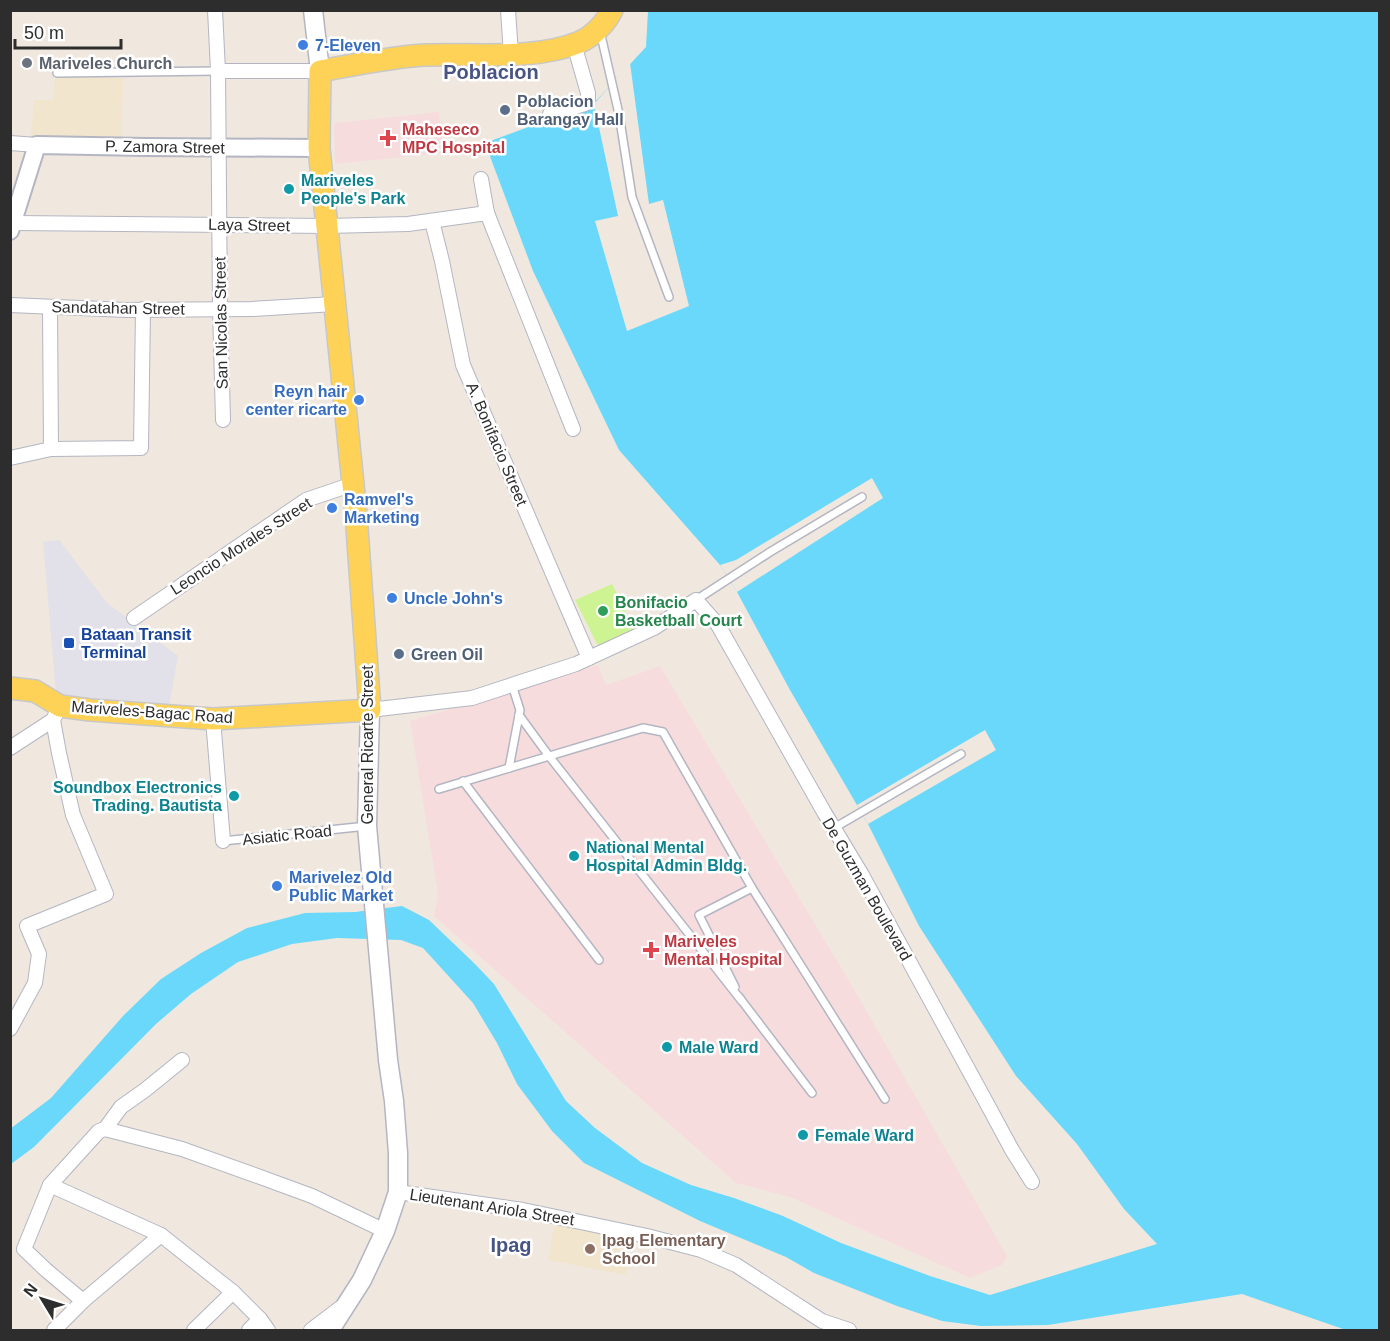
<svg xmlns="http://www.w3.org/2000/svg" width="1390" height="1341" font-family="Helvetica,sans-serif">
<rect width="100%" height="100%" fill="#f0e8df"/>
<path fill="#e2e0e8" d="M59 540 107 603 178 656 169 707 56 694 43 542Z"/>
<g fill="#f2e5cd">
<path d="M55 77 123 78 122 139 31 136 34 100H53Z"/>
<path d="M555 1220 632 1238 626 1275 548 1260Z"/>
</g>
<g fill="#f7dcde">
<path d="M439 112 444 153 335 164 334 123Z"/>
<path d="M598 665 606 685 660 666 851 984 1007 1256 1002 1265 970 1278 790 1197 736 1183 434 916 438 894 410 721Z"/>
</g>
<path fill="#cdf392" d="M612 584 635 630 599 648 575 600Z"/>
<path fill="#69d8fb" d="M648 11H1379V1330H1346L1242 1294 1048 1325 981 1326 942 1321 897 1306 814 1273 786 1257 700 1221 584 1163 552 1131 517 1084 497 1043 473 1003 423 948 401 940 337 938 292 944 238 962 191 994 156 1024 34 1147 11 1164 10 1129 51 1098 123 1016 161 979 201 953 247 928 305 913 355 912 402 906 429 920 475 964 494 984 566 1101 595 1128 642 1163 691 1185 734 1198 783 1216 841 1243 930 1276 990 1295 1157 1244 1124 1209 1077 1144 1016 1076 919 926 868 824 790 690 737 592 720 565 619 450 533 271 485 143 594 103 646 47Z"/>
<g fill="#f0e8df">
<path d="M630 63 649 204 663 200 689 306 627 331 595 221 618 216 594 104Z"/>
<path d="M872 478 883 498 737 592 720 565 736 560Z"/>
<path d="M985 730 996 750 868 824 857 805Z"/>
</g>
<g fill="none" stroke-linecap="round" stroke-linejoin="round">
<defs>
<g id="service">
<path d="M600 31 619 114 632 197 669 297"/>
<path d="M57 73 218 71"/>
<path d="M696 600 770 552 862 497"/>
<path d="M519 715 549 756 741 1000"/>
<path d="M509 768 520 710 512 685"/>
<path d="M463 781 599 960"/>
<path d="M439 789 643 728 663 732 752 888 885 1099"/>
<path d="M834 828 961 754"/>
<path d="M223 841 367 826"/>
<path d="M735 987 699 915 752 888"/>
<path d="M739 997 812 1093"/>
</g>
<g id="minor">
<path d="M215 10 218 71 220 309 223 420"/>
<path d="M508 10 511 55"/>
<path d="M218 71H320"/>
<path d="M550 114 585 104 588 99V93L574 44"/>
<path d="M10 143 37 145"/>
<path d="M481 179 487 213 573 429"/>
<path d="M432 221 442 261 463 365 589 658"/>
<path d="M13 223 327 226 408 224 487 213"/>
<path d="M10 305 127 310 252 309 334 304"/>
<path d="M50 307 51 449"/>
<path d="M10 458 51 449 141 448 143 309"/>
<path d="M134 618 306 500 353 484"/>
<path d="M370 710 472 698 576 664 654 628 696 600 718 625 824 812 862 875 985 1100 1012 1150 1032 1182"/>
<path d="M213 719 223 841"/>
<path d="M10 748 53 720"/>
<path d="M10 1029 35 983 39 954 27 926 106 894 73 815 59 753 53 720 60 706"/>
<path d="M105 1129 182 1149 263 1178 312 1196 385 1231"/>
<path d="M50 1185 161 1235 233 1292 260 1319 268 1330"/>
<path d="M398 1192 523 1210 647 1236 701 1250 736 1265 822 1321 849 1330"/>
<path d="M83 1301 46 1270 24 1249 50 1185 99 1131 105 1129 121 1107 145 1090 182 1060"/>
<path d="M54 1330 83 1301 161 1235"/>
<path d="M194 1330 233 1292"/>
<path d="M249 1330 260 1319"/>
<path d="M311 1330 340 1308"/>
</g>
<path id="tertiary" d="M10 231 37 145 146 147 319 148"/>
<g id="secondary">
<path d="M313 10 320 71"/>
<path d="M330 1330 362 1280 385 1231 398 1192V1153L394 1101 388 1060 367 826 370 710"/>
</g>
<path id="primary" d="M10 688 35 691 60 706 90 710 213 719 370 710 356 514 319 148 320 71C354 65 389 57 425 55 473 53 534 61 580 42 593 36 606 23 612 10"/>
</defs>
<use href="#service" stroke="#b3b6c2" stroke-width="10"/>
<use href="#minor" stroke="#b3b6c2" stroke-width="16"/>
<use href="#tertiary" stroke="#b3b6c2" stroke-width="20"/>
<use href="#secondary" stroke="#b3b6c2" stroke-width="21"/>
<use href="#primary" stroke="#c8c8c8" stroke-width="24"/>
<use href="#service" stroke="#fff" stroke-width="7"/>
<use href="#minor" stroke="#fff" stroke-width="14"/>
<use href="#tertiary" stroke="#fff" stroke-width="16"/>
<use href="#secondary" stroke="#fff" stroke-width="18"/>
<use href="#primary" stroke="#fed256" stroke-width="21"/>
</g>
<g fill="#3f7fe0" stroke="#fff" stroke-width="2">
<circle cx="303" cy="45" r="6"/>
<circle cx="359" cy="400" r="6"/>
<circle cx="332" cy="508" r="6"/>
<circle cx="392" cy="598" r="6"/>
<circle cx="277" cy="886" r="6"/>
</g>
<circle fill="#6b7280" stroke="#fff" stroke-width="2" cx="27" cy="63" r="6"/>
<g fill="#5c6f8a" stroke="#fff" stroke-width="2">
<circle cx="505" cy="110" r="6"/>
<circle cx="399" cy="654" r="6"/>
</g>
<g fill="#e0444e" stroke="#fff" stroke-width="2">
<path d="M385 129h6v6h6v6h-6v6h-6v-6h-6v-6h6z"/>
<path d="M648 941h6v6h6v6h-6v6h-6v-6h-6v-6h6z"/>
</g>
<g fill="#0f9aa8" stroke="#fff" stroke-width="2">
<circle cx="289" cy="189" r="6"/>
<circle cx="234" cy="796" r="6"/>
<circle cx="574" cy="856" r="6"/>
<circle cx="667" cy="1047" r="6"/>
<circle cx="803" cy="1135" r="6"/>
</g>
<circle fill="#2e9e5b" stroke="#fff" stroke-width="2" cx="603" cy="611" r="6"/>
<rect fill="#1a4fb4" stroke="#fff" stroke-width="2" x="63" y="637" width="12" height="12" rx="3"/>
<circle fill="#8d6e63" stroke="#fff" stroke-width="2" cx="590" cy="1249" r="6"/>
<g text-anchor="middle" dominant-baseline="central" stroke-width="5" stroke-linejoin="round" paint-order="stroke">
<g font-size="16" font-weight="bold" fill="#366cbe" stroke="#fff" text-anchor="start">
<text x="315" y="45">7-Eleven</text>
<text x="347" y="391" text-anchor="end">Reyn hair<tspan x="347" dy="18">center ricarte</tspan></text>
<text x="344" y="499">Ramvel's<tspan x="344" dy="18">Marketing</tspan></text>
<text x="404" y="598">Uncle John's</text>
<text x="289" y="877">Marivelez Old<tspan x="289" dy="18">Public Market</tspan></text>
</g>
<g font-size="16" font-weight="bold" fill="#5b616d" stroke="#fff" text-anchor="start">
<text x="39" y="63">Mariveles Church</text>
</g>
<g font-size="16" font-weight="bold" fill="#4e5e75" stroke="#fff" text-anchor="start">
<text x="517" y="101">Poblacion<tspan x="517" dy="18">Barangay Hall</tspan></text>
<text x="411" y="654">Green Oil</text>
</g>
<g font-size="16" font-weight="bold" fill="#be3a42" stroke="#fff" text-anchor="start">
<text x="402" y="129">Maheseco<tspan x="402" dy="18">MPC Hospital</tspan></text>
<text x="664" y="941">Mariveles<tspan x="664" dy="18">Mental Hospital</tspan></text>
</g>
<g font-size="16" fill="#2d2d2d" stroke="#fff">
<text transform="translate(165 147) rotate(1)">P. Zamora Street</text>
<text transform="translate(249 225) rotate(1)">Laya Street</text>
<text transform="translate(118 308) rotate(1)">Sandatahan Street</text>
<text transform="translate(221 323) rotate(-91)">San Nicolas Street</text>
<text transform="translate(497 444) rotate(67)">A. Bonifacio Street</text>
<text transform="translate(241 546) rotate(-33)">Leoncio Morales Street</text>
<text transform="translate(152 712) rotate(4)">Mariveles-Bagac Road</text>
<text transform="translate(367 745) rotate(-90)">General Ricarte Street</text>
<text transform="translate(287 835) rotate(-6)">Asiatic Road</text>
<text transform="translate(867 889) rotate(60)">De Guzman Boulevard</text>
<text transform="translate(492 1207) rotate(9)">Lieutenant Ariola Street</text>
</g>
<g font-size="16" font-weight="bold" fill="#0d838f" stroke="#fff" text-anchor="start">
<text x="301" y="180">Mariveles<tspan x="301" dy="18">People's Park</tspan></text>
<text x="222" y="787" text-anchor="end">Soundbox Electronics<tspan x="222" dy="18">Trading. Bautista</tspan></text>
<text x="586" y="847">National Mental<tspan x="586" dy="18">Hospital Admin Bldg.</tspan></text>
<text x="679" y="1047">Male Ward</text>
<text x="815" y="1135">Female Ward</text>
</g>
<g font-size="16" font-weight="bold" fill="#27864d" stroke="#fff" text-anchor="start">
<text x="615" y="602">Bonifacio<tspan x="615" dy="18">Basketball Court</tspan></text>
</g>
<g font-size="16" font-weight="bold" fill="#164399" stroke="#fff" text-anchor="start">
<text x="81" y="634">Bataan Transit<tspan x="81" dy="18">Terminal</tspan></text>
</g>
<g font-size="16" font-weight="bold" fill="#785e54" stroke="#fff" text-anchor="start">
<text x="602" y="1240">Ipag Elementary<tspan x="602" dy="18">School</tspan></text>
</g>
<g font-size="20" font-weight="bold" fill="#485584" stroke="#fff">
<text x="491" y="72">Poblacion</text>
<text x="511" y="1245">Ipag</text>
</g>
</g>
<rect width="1390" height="1341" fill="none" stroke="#2d2d2d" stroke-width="24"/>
<g transform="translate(42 1299) rotate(308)" stroke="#ffffff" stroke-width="4.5" paint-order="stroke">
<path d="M0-4.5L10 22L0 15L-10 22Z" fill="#2d2d2d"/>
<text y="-9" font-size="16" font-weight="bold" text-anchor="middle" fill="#2d2d2d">N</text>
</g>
<path d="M15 39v9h106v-9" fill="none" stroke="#2d2d2d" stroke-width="3"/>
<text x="24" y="39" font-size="18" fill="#2d2d2d" stroke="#ffffff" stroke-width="4.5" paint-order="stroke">50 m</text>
</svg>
